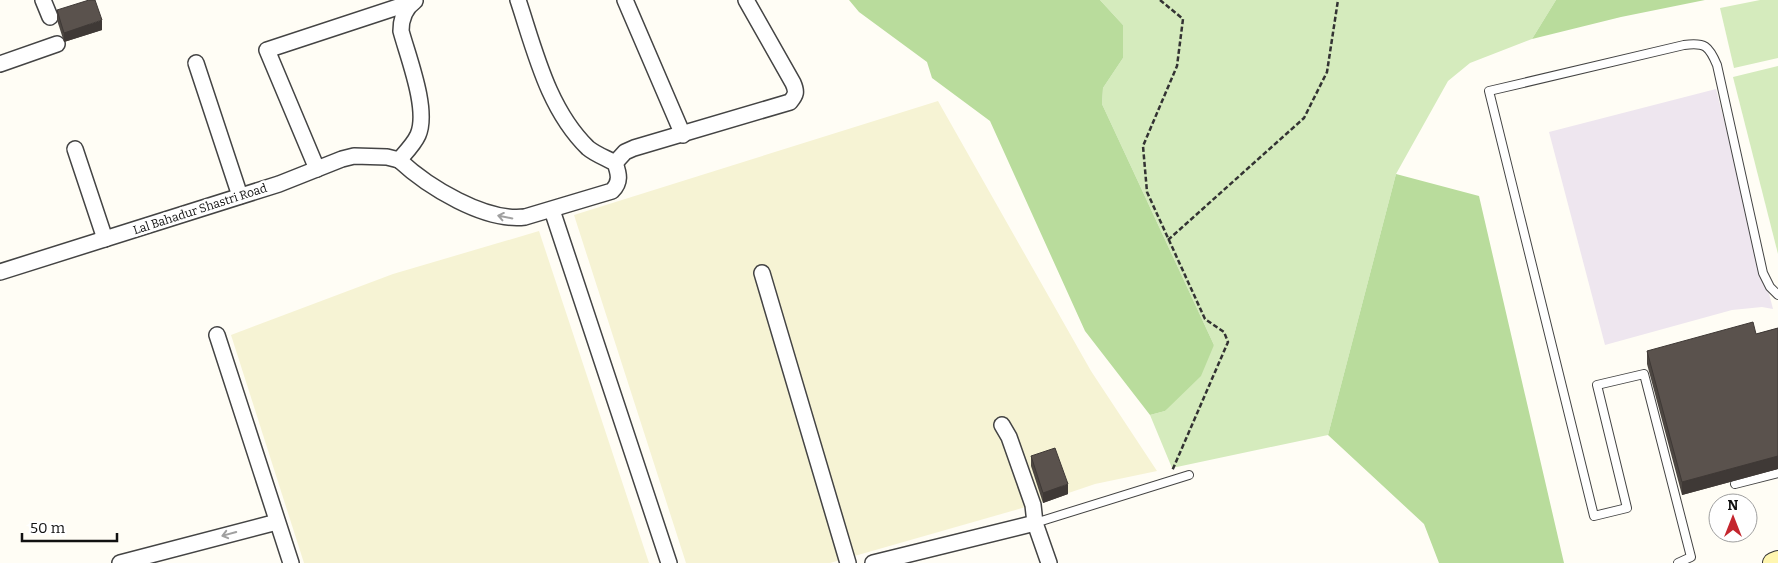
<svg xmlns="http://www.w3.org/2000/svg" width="1778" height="563" font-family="Bitter,serif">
<rect width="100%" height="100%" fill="#fffdf5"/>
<path fill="#eee6ef" d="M1716 89 1773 309 1762 307 1732 310 1605 345 1549 132Z"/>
<g fill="#f6f3d4">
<path d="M938 101 1091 371 1157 471 1095 484 1033 505 830 563H686L574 215Z"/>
<path d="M539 231 649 563H304L231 335 393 274Z"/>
</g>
<g fill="#d5ebbd">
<path d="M1100 0H1556L1532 39 1470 63 1448 81 1396 174 1328 435 1172 468 1150 415 1165 411 1214 345 1102 104 1103 88 1123 58V25Z"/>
<path d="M1760 0H1778V58L1734 68 1720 8Z"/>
<path d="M1778 66V254L1733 77Z"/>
</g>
<g fill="#b9dc9c">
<path d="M849 0H1100L1123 25V58L1103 88 1102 104 1214 345 1201 376 1165 411 1150 415 1085 331 990 121 932 78 927 62 859 12Z"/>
<path d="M1556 0H1705L1621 17 1532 39Z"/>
<path d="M1396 174 1479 196 1564 563H1439L1424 524 1328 435Z"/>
</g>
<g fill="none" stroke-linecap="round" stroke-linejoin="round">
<defs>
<g id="lane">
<path d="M1735 484 1778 473"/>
<path d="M1035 523 1189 475"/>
<path d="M1678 563 1691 557 1644 374 1597 385 1627 508 1594 516 1489 91 1684 45C1705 42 1709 46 1717 65L1763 273 1770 287 1778 295"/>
</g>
<g id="street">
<path d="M43 0 50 17"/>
<path d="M625 0 683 135"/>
<path d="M196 63 240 196"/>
<path d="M0 64 57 44"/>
<path d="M75 149 105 239"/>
<path d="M399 160C428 187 485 222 525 217L612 191C621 182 619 174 615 163 606 158 595 154 588 148 548 109 535 51 518 0"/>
<path d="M399 160C406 152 414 144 418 135 429 110 408 57 401 31 401 19 405 8 415 1"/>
<path d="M615 163 625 152 634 148 790 102C796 95 797 92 793 83L746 0"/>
<path d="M317 169 267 50 413 2"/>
<path d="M552 210 669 563"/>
<path d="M0 272 279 184 342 159 354 156 387 157 399 160"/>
<path d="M762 273 848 563"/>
<path d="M217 335 291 563"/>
<path d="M1002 425 1009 437 1033 505 1035 523 1049 563"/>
<path d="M120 563 277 522"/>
<path d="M873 563 1035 523"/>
</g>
<path id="secondary" d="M1773 563 1778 561"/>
</defs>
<use href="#lane" stroke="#444" stroke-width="10"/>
<use href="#street" stroke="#444" stroke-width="18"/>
<use href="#secondary" stroke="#333" stroke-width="22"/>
<g stroke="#333" stroke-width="2.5" stroke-dasharray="5 2.5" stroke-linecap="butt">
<path d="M1160 0 1183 19 1177 66 1143 146 1147 192 1205 319 1224 332 1228 342 1172 471"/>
<path d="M1168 240 1304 118 1327 72 1338 0"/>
</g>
<use href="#lane" stroke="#fff" stroke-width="8"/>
<use href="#street" stroke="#fff" stroke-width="15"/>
<use href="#secondary" stroke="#fff6b0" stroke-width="20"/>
</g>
<g fill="#4d4742">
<path d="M57 10 102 30 64 42 57 20Z"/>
<path d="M1778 328V469L1682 495 1647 364V351L1756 334Z"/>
<path d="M1031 456 1068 494 1043 503 1031 466Z"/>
</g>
<g fill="#3f3936">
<path d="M102 20V30L64 42V33Z"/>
<path d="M1778 456V469L1682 495V482Z"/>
<path d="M1068 484V494L1043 503V493Z"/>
</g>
<g fill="#5a524d" stroke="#3f3936">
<path d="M89 0H95L102 20 64 33 57 10Z"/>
<path d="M1753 322 1756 334 1778 328V456L1682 482 1647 351Z"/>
<path d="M1055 448 1068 484 1043 493 1031 456Z"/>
</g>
<defs><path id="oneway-shaft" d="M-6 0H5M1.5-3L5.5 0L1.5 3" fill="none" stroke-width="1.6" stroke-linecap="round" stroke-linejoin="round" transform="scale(1.25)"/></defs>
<g stroke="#a0a0a0">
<use href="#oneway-shaft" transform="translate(505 217) rotate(-169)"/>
<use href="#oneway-shaft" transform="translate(229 534) rotate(165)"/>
</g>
<g text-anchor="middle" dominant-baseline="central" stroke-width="5" stroke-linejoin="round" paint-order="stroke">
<g font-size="12" fill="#111" stroke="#fff">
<text transform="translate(200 209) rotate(-18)">Lal Bahadur Shastri Road</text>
</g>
</g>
<g transform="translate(1733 518)"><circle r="24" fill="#ffffff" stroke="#a0a0a0"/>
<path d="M0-4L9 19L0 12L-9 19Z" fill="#c4262e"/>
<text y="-8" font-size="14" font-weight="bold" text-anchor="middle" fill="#111111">N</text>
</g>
<path d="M22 533v8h95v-8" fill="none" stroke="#111111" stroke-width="2.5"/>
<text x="30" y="533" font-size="15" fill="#111111" stroke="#ffffff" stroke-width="4" paint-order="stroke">50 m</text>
</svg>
